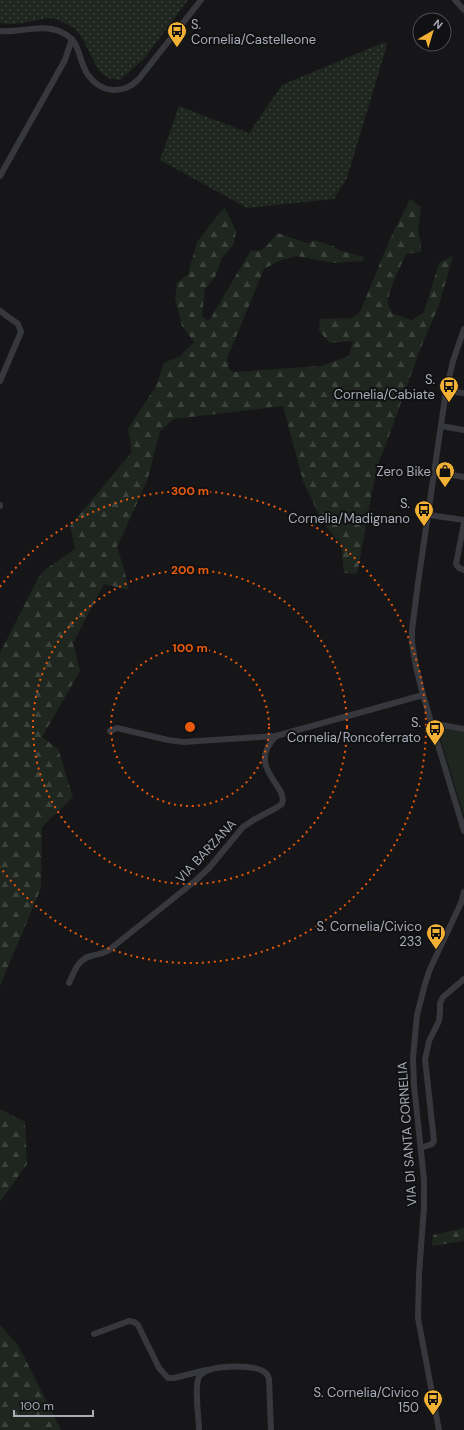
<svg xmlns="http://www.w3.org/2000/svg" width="464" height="1430" font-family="'DM Sans',sans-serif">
<defs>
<pattern id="grass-dots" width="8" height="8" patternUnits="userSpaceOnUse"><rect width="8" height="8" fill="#1e261f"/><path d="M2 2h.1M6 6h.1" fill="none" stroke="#3c433d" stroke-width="1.8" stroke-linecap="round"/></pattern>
<pattern id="forest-firs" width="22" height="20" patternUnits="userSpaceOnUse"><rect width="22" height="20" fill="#1e261f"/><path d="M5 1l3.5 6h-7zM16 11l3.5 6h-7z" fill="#3c433d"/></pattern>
</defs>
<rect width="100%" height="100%" fill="#161618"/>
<g fill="url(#grass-dots)">
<path d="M0 0H188L144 59 120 80 108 78 99 71 81 36 74 28 59 20 49 18 21 23 10 24 0 23Z"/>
<path d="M385 42 387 45 347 178 334 199 247 208 160 160 179 106 249 133 282 85Z"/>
</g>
<g fill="url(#forest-firs)">
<path d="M410 199 421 207 418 231 421 244V252L406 254C401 265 387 293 388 304 389 307 391 310 392 313L412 320 424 312 439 263 453 256 439 305 419 352 388 439 377 466 357 574 344 573 341 545 322 521 303 481 283 406 174 419 160 431 147 481 117 547 124 569 129 590 104 584 73 643 80 671 42 737 58 749 73 797 42 827 41 888 0 986V653L38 578 46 569 75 549 70 526 131 453 130 439 128 429 156 386 164 363 180 356 194 342 182 326 175 299 177 283 188 274 197 242 220 212 225 208 236 231 234 244 222 258 215 277 205 289 202 315 205 319 209 321 251 250C264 254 270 242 277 233L307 243 314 240 333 246 338 250 364 257 363 261 333 263 297 256 281 260 264 269 227 359 229 369 233 372 321 366 349 356 353 341 330 343 319 331 320 319 352 318 360 312 389 241Z"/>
<path d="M0 1109 25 1122 27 1164 0 1202Z"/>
<path d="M464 1228V1241L432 1246 433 1235Z"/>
<path d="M0 1325 18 1345 61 1430H0Z"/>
</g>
<path fill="#1e261f" d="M437 727 464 732V816Z"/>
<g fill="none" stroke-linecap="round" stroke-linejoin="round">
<g stroke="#37383d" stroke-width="6">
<path d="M455 0 464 10"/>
<path d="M0 31C20 33 42 23 61 32 82 41 77 59 88 75 101 93 122 95 138 80L201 0"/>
<path d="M0 176 65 60 72 39"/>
<path d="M0 311 18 324 21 332 0 381"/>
<path d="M464 329 453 361 446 391 418 583 412 630V643L416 667 423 695 464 831"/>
<path d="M446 391 464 393"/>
<path d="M441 426 464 430"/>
<path d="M435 472 464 477"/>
<path d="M0 505V506"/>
<path d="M429 515 464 520"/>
<path d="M464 523 456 564 459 568 464 570"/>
<path d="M431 723 464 729"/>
<path d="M110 731 117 728 168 740 183 742 276 736"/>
<path d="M69 983C74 972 78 959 91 956 98 954 103 954 109 950L195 881 209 868 243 827 255 819 276 808 282 804C289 785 245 768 276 736L423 695"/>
<path d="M421 1148 432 1144 434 1141 425 1059 427 1051 429 1041 439 1021 440 1012V1003L443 997 464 979"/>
<path d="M94 1334 129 1321 134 1322 138 1325 159 1368 168 1378H174L206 1370"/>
<path d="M199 1430C199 1419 194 1386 199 1377 207 1364 248 1365 261 1370 266 1372 268 1375 269 1379L271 1430"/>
<path d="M439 1430 418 1318 419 1274 424 1207V1180L414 1085 413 1058 417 1015 425 984 430 969 461 903 464 892"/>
</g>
</g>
<g fill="none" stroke="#e8590c" stroke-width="2" stroke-dasharray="2 4">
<circle cx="190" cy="727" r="79"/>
<circle cx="190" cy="727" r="157"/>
<path d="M0 587A236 236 0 1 1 0 867"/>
</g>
<defs>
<symbol id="bus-pin" viewBox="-11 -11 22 30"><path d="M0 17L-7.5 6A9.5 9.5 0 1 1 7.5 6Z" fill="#f2b134" stroke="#111113"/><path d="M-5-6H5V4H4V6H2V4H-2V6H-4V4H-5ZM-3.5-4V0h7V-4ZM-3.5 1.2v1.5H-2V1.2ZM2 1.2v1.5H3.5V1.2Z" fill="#111"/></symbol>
<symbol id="shop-pin" viewBox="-11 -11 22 30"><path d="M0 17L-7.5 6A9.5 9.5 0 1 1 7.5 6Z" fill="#f2b134" stroke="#111113"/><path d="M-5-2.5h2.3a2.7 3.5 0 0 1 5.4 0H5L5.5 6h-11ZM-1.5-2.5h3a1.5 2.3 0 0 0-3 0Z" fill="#111"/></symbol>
</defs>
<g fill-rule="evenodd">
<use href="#bus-pin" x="166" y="20" width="22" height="30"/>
<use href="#bus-pin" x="438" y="375" width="22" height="30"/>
<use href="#shop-pin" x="434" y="460" width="22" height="30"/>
<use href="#bus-pin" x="413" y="499" width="22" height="30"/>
<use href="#bus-pin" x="424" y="718" width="22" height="30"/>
<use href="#bus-pin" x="425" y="922" width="22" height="30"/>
<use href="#bus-pin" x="422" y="1388" width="22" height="30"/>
</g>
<g text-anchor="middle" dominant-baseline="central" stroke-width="4" stroke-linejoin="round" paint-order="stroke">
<g font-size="13" fill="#a8adb8" stroke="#111113" text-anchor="end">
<text x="191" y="24" text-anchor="start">S.<tspan x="191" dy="15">Cornelia/Castelleone</tspan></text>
<text x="435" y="379">S.<tspan x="435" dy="15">Cornelia/Cabiate</tspan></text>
<text x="431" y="471">Zero Bike</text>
<text x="410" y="503">S.<tspan x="410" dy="15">Cornelia/Madignano</tspan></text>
<text x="421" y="722">S.<tspan x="421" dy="15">Cornelia/Roncoferrato</tspan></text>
<text x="422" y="926">S. Cornelia/Civico<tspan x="422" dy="15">233</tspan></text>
<text x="419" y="1392">S. Cornelia/Civico<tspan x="419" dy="15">150</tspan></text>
</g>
<g font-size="13" fill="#a8adb8" stroke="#111113">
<text transform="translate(206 851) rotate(-47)">VIA BARZANA</text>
<text transform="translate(407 1134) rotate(-94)">VIA DI SANTA CORNELIA</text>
</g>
</g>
<circle cx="190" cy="727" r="6" fill="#e8590c" stroke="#111113" stroke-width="2"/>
<g font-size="12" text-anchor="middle" font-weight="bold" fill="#e8590c" stroke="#111113" stroke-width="4" stroke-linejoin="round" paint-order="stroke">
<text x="190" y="495">300 m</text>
<text x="190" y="574">200 m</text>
<text x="190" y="652">100 m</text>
</g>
<g transform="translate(432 32) rotate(38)"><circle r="19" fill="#111113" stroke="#4d4f55"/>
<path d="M0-3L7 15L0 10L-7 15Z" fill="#f2b134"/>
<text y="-6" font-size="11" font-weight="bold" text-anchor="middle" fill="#a8adb8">N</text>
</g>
<path d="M14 1410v6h79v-6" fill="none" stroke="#a8adb8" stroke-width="2"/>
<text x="20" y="1410" font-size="12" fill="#a8adb8" stroke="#111113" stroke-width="3" paint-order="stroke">100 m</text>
</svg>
